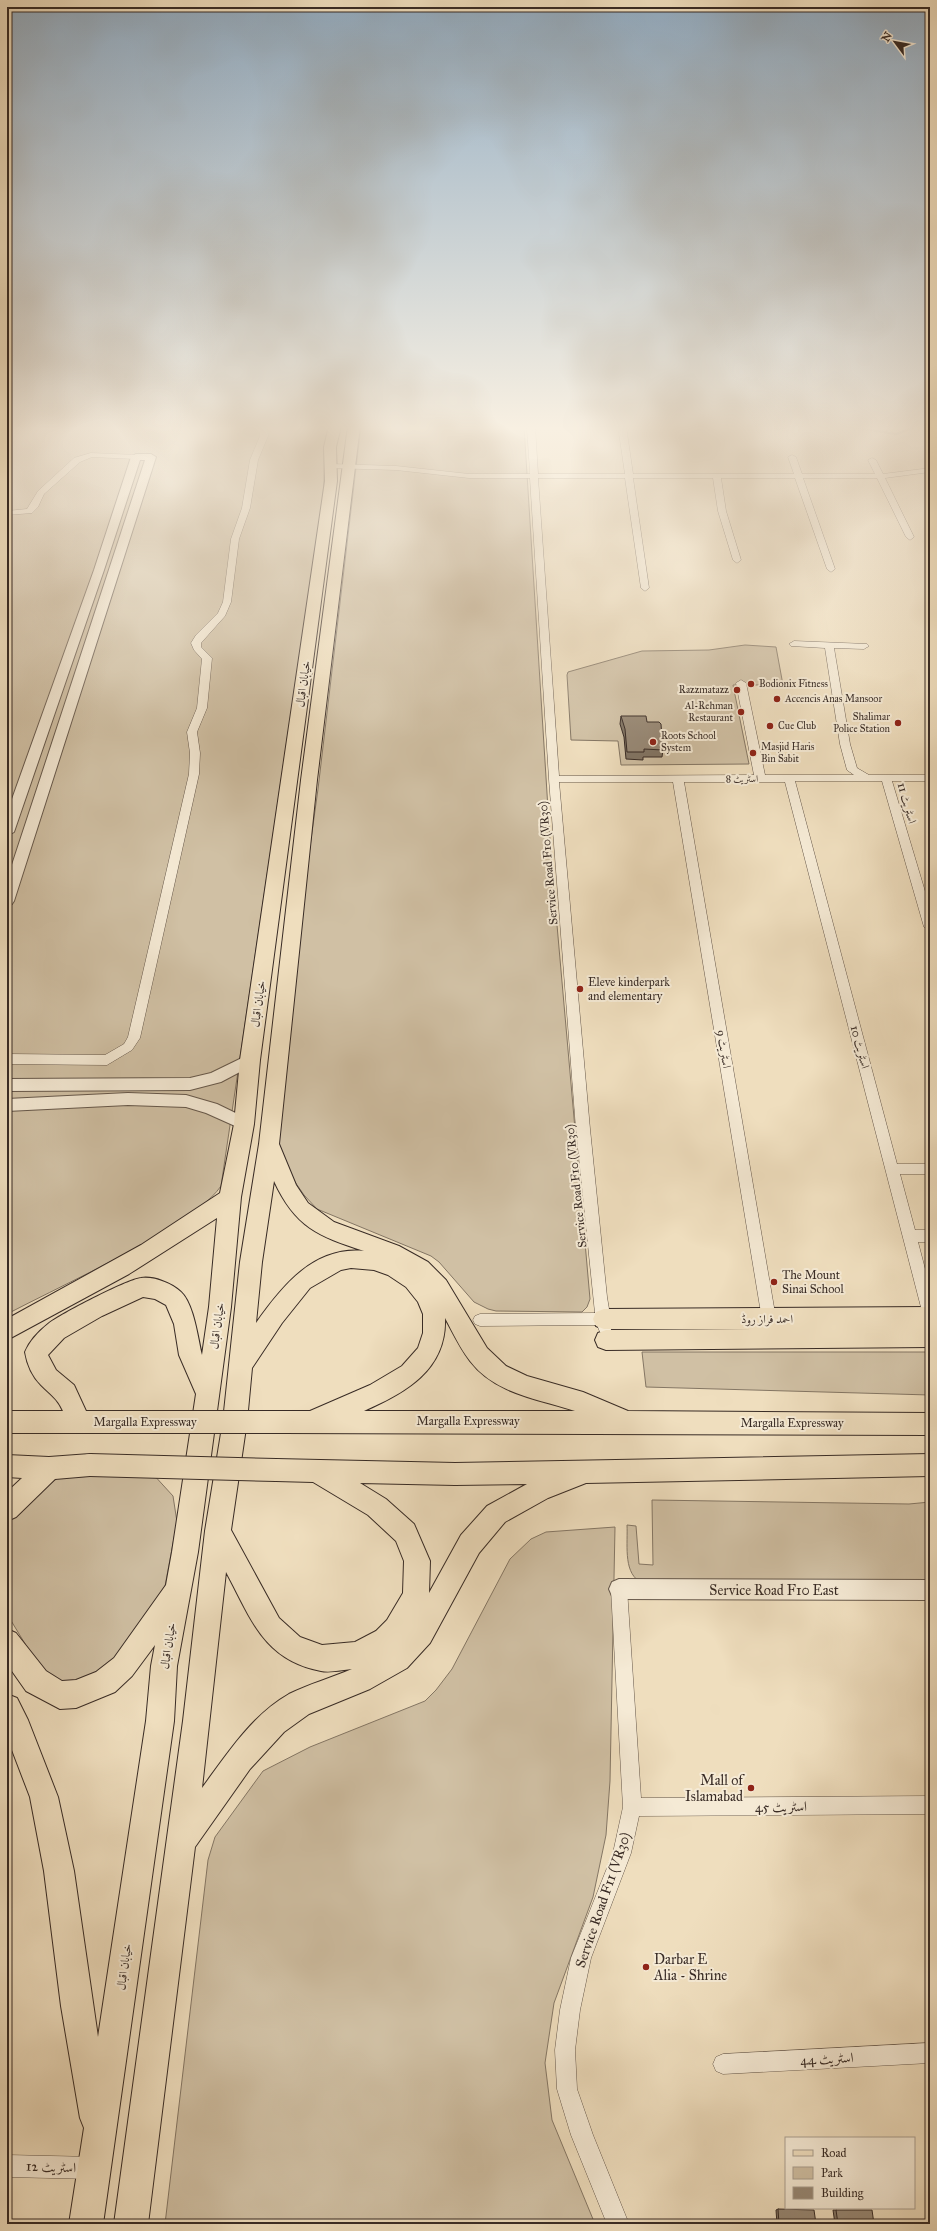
<svg xmlns="http://www.w3.org/2000/svg" width="937" height="2231" font-family="'IM FELL Great Primer',Amiri,serif">
<rect width="100%" height="100%" fill="#efdebe"/>
<filter id="stains"><feTurbulence type="fractalNoise" baseFrequency=".005" numOctaves="4"/><feColorMatrix values="0 0 0 0 .2 0 0 0 0 .09 0 0 0 0 .02 0 0 0 .5 -.17"/></filter>
<radialGradient id="worn" r=".72"><stop offset=".6" stop-color="#630" stop-opacity="0"/><stop offset="1" stop-color="#630" stop-opacity=".3"/></radialGradient>
<g fill="#d0c0a4" stroke="#847664">
<path d="M7 426H328L326 435 323 497 221 1186C210 1202 190 1214 174 1225 121 1259 63 1285 7 1314Z"/>
<path d="M361 426H524L551 857 590 1299 587 1307 582 1312 496 1311 488 1309 474 1302 439 1262 431 1256 317 1209 304 1195 269 1144 318 789Z"/>
<path d="M745 645 776 647 783 685H733L749 764 621 765 618 741 571 740 567 675 568 672 642 651 709 650Z"/>
<path d="M642 1352H930V1395L646 1387Z"/>
<path d="M152 1473 173 1496 177 1522 165 1586 114 1663 99 1674 64 1686 44 1675 7 1614V1522L36 1493 58 1478Z"/>
<path d="M652 1500 909 1504 930 1502V1580L639 1581C623 1571 628 1542 627 1525L636 1526 639 1564 653 1565Z"/>
<path d="M615 1527 610 1781 606 1835 593 1897 554 2003 545 2063 552 2120 595 2224H165L208 1860 215 1837 263 1771 310 1747 425 1701 436 1690 452 1669 510 1559 531 1539 546 1532Z"/>
</g>
<g fill="none" stroke-linecap="round" stroke-linejoin="round">
<g stroke="#817262" stroke-width="2">
<path d="M765 426 778 429 792 426"/>
<path d="M846 426 896 434 918 426"/>
</g>
<defs>
<g id="minor">
<path d="M259 426H267L268 436 258 460 250 508 239 539 231 602 225 616 201 643V647L212 658 207 708 197 732 200 753 199 774 140 1038 132 1050 107 1065 7 1064V1054L105 1055 124 1044 128 1037 189 774 190 753 187 732 197 708 202 659 194 650 191 643 196 635 218 613 223 602 231 539 242 508 250 460 260 436Z"/>
<path d="M527 426H535L538 474H625L618 426H626L633 474H794L788 457 792 455 796 457 802 474H875L868 460 872 458 876 460 883 474 930 468V472L885 478 914 537 910 540 906 537 877 478H803L835 569 831 572 827 569 795 478H721L726 511 741 560 737 563 733 560 718 511 713 478H633L649 588 645 591 641 588 625 478H538L559 776 754 775 736 683 741 680 746 683 765 775H854L847 770 840 744 825 648 791 646 789 644 794 641 867 644 869 646 864 649 834 648 850 744 857 768 869 775H930V781H892L930 908V931L924 927 882 781H795L897 1164H930V1174H900L915 1230H930V1242H918L930 1288V1321L925 1319 923 1315 785 782H684L776 1319 774 1323 769 1325 764 1323 762 1319 673 782H559L590 1129 607 1297 612 1327 610 1332 605 1333 600 1332 597 1325 480 1326 475 1324 473 1320 475 1316 480 1314 595 1313 576 1129 549 779 530 478H469L396 470 331 468 327 466 331 464 396 466 469 474H530Z"/>
<path d="M91 453 136 455 140 457 136 459 92 457 80 462 44 494 38 507 32 513 7 515V511L27 509 38 491 74 458Z"/>
<path d="M619 1581 625 1583 627 1589 641 1798 930 1796V1814L639 1816 631 1853 591 1958 580 2010 575 2050 577 2089 593 2135 629 2224H607L571 2135 557 2089 555 2050 560 2010 571 1958 613 1853 623 1807 611 1589 613 1583Z"/>
<path d="M930 2043V2063L723 2074 716 2071 713 2064 716 2057 723 2054Z"/>
<path d="M7 2155 94 2157 102 2160 105 2168 102 2176 94 2179 7 2177Z"/>
</g>
<g id="tertiary">
<path d="M136 454H151L156 457 14 901 12 904 7 906V880L145 460H140L104 570 14 832 7 836V813L94 570 131 457Z"/>
<path d="M250 1054 255 1056 258 1060 255 1064 221 1082 190 1090 7 1091V1079L190 1078 211 1073Z"/>
<path d="M128 1093 186 1095 217 1104 250 1120 252 1124 250 1128 244 1130 206 1113 186 1107 128 1105 7 1111V1099Z"/>
<path d="M619 1579 930 1580V1600L619 1599 612 1596 609 1589 612 1582Z"/>
</g>
<g id="primary">
<path d="M329 426H341L336 447 337 481 260 1060 254 1124 241 1197 231 1307 198 1552 177 1666 174 1721 103 2224H69L84 2128 80 2118 61 2006 44 1871 30 1797 7 1737V1694L17 1698 28 1720 58 1797 74 1871 98 2037 146 1721 151 1666 155 1645 132 1676 115 1692 76 1708 60 1709 26 1691 7 1664V1629L16 1633 46 1671 62 1681 76 1680 96 1672 114 1658 166 1585 172 1552 196 1394 179 1355 174 1324 166 1305 155 1299 143 1297 102 1316 64 1338 48 1355 56 1370 74 1385 86 1411H106L114 1414 118 1422 114 1430 106 1433H7V1411H63C57 1398 51 1395 41 1385 32 1376 27 1364 25 1352 29 1342 39 1331 48 1324 61 1314 126 1280 141 1278 153 1276 172 1283 181 1292 194 1304 198 1339 202 1355L209 1307 217 1218 129 1274 7 1340V1319L141 1245 220 1193 234 1124 240 1060 325 481 324 447Z"/>
<path d="M348 426H360L317 780 279 1144 296 1185 308 1203 334 1222 399 1246 428 1262 446 1280 487 1348 506 1366 527 1376 583 1392 628 1411 930 1413V1435L283 1433 275 1430 271 1422 275 1414 283 1411H310L370 1385 402 1366 418 1348 423 1333V1314L418 1302 406 1287 388 1275 374 1270 351 1268 341 1270 310 1288 282 1323 252 1368 247 1421 231 1530 279 1618 300 1637 322 1645 355 1642 376 1631 387 1620 403 1593 404 1561 396 1541 368 1515 313 1482 276 1481 267 1478 264 1470 267 1462 276 1459 455 1463 930 1454V1476L586 1483 548 1498 505 1522 479 1553 430 1643 407 1668 370 1689 309 1714 284 1732 250 1769 195 1847 148 2224H114L183 1721 205 1531 223 1421 240 1262 259 1144 301 780ZM274 1181C295 1227 318 1236 364 1251 314 1246 282 1286 256 1323L262 1262ZM445 1318C453 1333 460 1348 470 1361 495 1394 538 1399 575 1411H364C405 1393 447 1370 445 1318ZM360 1483 455 1485 527 1484 487 1506 461 1535 429 1593 430 1561 414 1524 386 1499ZM226 1572C251 1618 263 1660 321 1671 330 1673 342 1670 352 1669 331 1678 309 1684 289 1694 252 1715 227 1754 202 1788Z"/>
<path d="M930 1307V1327L809 1328 930 1327V1347L606 1350 598 1347 595 1340 598 1333 606 1330 754 1329H604L596 1326 593 1319 596 1312 604 1309Z"/>
<path d="M90 1454 99 1457 102 1465 99 1473 90 1476 55 1479 16 1517 7 1521V1492L22 1478 7 1477V1455L49 1457Z"/>
</g>
</defs>
<use href="#minor" stroke="#66584b" stroke-width="1"/>
<use href="#tertiary" stroke="#66584b" stroke-width="2"/>
<use href="#primary" stroke="#382b25" stroke-width="2"/>
<use href="#minor" fill="#f5ead5" fill-rule="evenodd"/>
<use href="#tertiary" fill="#f5ead5" fill-rule="evenodd"/>
<use href="#primary" fill="#efdebe" fill-rule="evenodd"/>
<defs>
<g id="primary-bridge">
<path d="M106 1422H283"/>
<path d="M90 1465 276 1470"/>
</g>
</defs>
<use href="#primary-bridge" stroke="#382b25" stroke-width="24" stroke-linecap="butt"/>
<use href="#primary-bridge" stroke="#efdebe" stroke-width="22"/>
</g>
<g fill="#827565" stroke="#382b25">
<path d="M621 716 663 750 662 757H643V760L626 759 624 737 620 724Z"/>
<path d="M778 2209 816 2224H777L776 2210Z"/>
<path d="M833 2210H836L874 2224H835Z"/>
</g>
<g fill="#978875" stroke="#382b25">
<path d="M621 716H646L647 722H659L661 724 663 750 644 749V752H627L625 729Z"/>
<path d="M778 2209 814 2210 816 2224H779Z"/>
<path d="M836 2210H872L874 2224H838Z"/>
</g>
<linearGradient id="sky" x2="0" y2="1"><stop stop-color="#92acc2"/><stop offset="0.58" stop-color="#f8f0e2"/><stop offset="1" stop-color="#f8f0e2" stop-opacity="0"/></linearGradient>
<rect width="937" height="738" fill="url(#sky)"/>
<g fill="#8f2418" stroke="#f5ead5" stroke-width="1.5">
<circle cx="751" cy="684" r="4"/>
<circle cx="737" cy="690" r="4"/>
<circle cx="777" cy="699" r="4"/>
<circle cx="741" cy="712" r="4"/>
<circle cx="898" cy="723" r="4"/>
<circle cx="770" cy="726" r="4"/>
<circle cx="653" cy="742" r="4"/>
<circle cx="753" cy="753" r="4"/>
<circle cx="580" cy="989" r="4"/>
<circle cx="774" cy="1282" r="4"/>
<circle cx="751" cy="1788" r="4"/>
<circle cx="646" cy="1967" r="4"/>
</g>
<g text-anchor="middle" dominant-baseline="central" stroke-width="4" stroke-linejoin="round" paint-order="stroke">
<g font-size="10" fill="#382b25" stroke="#f5ead5" text-anchor="start">
<text x="759" y="684">Bodionix Fitness</text>
<text x="729" y="690" text-anchor="end">Razzmatazz</text>
<text x="785" y="699">Accencis Anas Mansoor</text>
<text x="733" y="706" text-anchor="end">Al-Rehman<tspan x="733" dy="12">Restaurant</tspan></text>
<text x="890" y="717" text-anchor="end">Shalimar<tspan x="890" dy="12">Police Station</tspan></text>
<text x="778" y="726">Cue Club</text>
<text x="661" y="736">Roots School<tspan x="661" dy="12">System</tspan></text>
<text x="761" y="747">Masjid Haris<tspan x="761" dy="12">Bin Sabit</tspan></text>
</g>
<g font-size="10" fill="#382b25" stroke="#f5ead5">
<text x="742" y="779">اسٹریٹ 8</text>
</g>
<g font-size="12" fill="#382b25" stroke="#f5ead5">
<text transform="translate(303 684) rotate(-82)">خیابان اقبال</text>
<text transform="translate(907 803) rotate(74)">اسٹریٹ 11</text>
<text transform="translate(548 863) rotate(-95)">Service Road F10 (VR30)</text>
<text transform="translate(258 1004) rotate(-82)">خیابان اقبال</text>
<text transform="translate(860 1047) rotate(75)">اسٹریٹ 10</text>
<text transform="translate(724 1049) rotate(81)">اسٹریٹ 9</text>
<text transform="translate(576 1186) rotate(-96)">Service Road F10 (VR30)</text>
<text x="767" y="1319">احمد فراز روڈ</text>
<text transform="translate(217 1326) rotate(-82)">خیابان اقبال</text>
<text x="468" y="1421">Margalla Expressway</text>
<text x="145" y="1422">Margalla Expressway</text>
<text x="792" y="1423">Margalla Expressway</text>
<text transform="translate(168 1646) rotate(-81)">خیابان اقبال</text>
<text transform="translate(124 1967) rotate(-82)">خیابان اقبال</text>
</g>
<g font-size="12" fill="#382b25" stroke="#f5ead5" text-anchor="start">
<text x="588" y="982">Eleve kinderpark<tspan x="588" dy="14">and elementary</tspan></text>
<text x="782" y="1275">The Mount<tspan x="782" dy="14">Sinai School</tspan></text>
</g>
<g font-size="14" fill="#382b25" stroke="#f5ead5">
<text x="774" y="1590">Service Road F10 East</text>
<text transform="translate(781 1807) rotate(-1)">اسٹریٹ 45</text>
<text transform="translate(603 1900) rotate(-71)">Service Road F11 (VR30)</text>
<text transform="translate(827 2059) rotate(-3)">اسٹریٹ 44</text>
<text transform="translate(51 2167) rotate(2)">اسٹریٹ 12</text>
</g>
<g font-size="14" fill="#382b25" stroke="#f5ead5" text-anchor="end">
<text x="743" y="1780">Mall of<tspan x="743" dy="16">Islamabad</tspan></text>
<text x="654" y="1959" text-anchor="start">Darbar E<tspan x="654" dy="16">Alia - Shrine</tspan></text>
</g>
</g>
<rect width="937" height="2231" fill="none" stroke="#efdebe" stroke-width="24"/>
<rect x="8" y="8" width="921" height="2215" fill="none" stroke="#382b25" stroke-width="2"/>
<rect x="12" y="12" width="913" height="2207" fill="none" stroke="#382b25"/>
<rect x="785" y="2137" width="130" height="72" fill="#f5ead5" stroke="#a99e8f"/>
<rect x="793" y="2150" width="20" height="6" fill="#efdebe" stroke="#a99e8f"/>
<text x="821" y="2157" font-size="12" fill="#382b25">Road</text>
<rect x="793" y="2167" width="20" height="12" fill="#d0c0a4" stroke="#a99e8f"/>
<text x="821" y="2177" font-size="12" fill="#382b25">Park</text>
<rect x="793" y="2187" width="20" height="12" fill="#978875" stroke="#a99e8f"/>
<text x="821" y="2197" font-size="12" fill="#382b25">Building</text>
<g transform="translate(895 42) rotate(302)" stroke="#f5ead5" stroke-width="3" paint-order="stroke">
<path d="M0-3L7 15L0 10L-7 15Z" fill="#382b25"/>
<text y="-6" font-size="11" font-weight="bold" text-anchor="middle" fill="#382b25">N</text>
</g>
<rect width="100%" height="100%" filter="url(#stains)"/>
<rect width="100%" height="100%" fill="url(#worn)"/>
</svg>
